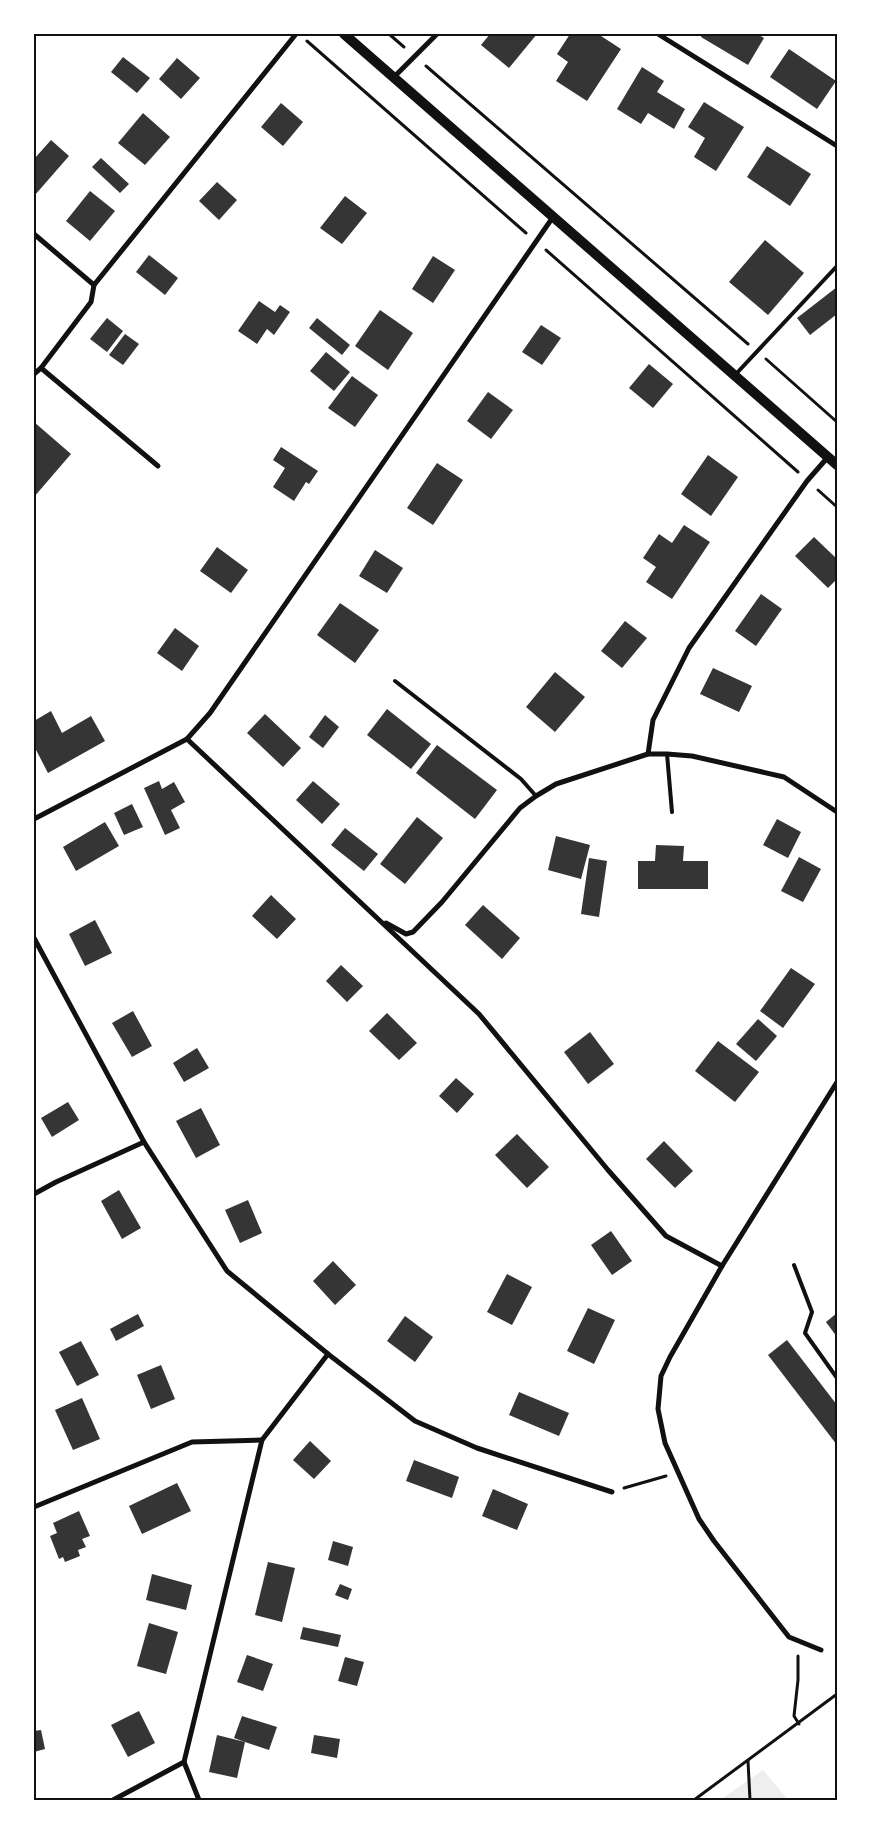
<svg xmlns="http://www.w3.org/2000/svg" width="871" height="1834" font-family="Arial,sans-serif">
<rect width="100%" height="100%" fill="#fff"/>
<path fill="#eee" d="M763 1770 788 1800H720Z"/>
<g fill="#353535">
<path d="M490 34H537L509 68 481 45Z"/>
<path d="M570 34H598L621 49 587 101 556 81 568 62 557 54Z"/>
<path d="M702 34H757L764 38 748 65 701 37Z"/>
<path d="M789 49 836 81 817 109 770 77Z"/>
<path d="M123 57 150 78 137 93 111 72Z"/>
<path d="M177 58 200 78 181 99 159 79Z"/>
<path d="M642 67 664 81 657 92 685 109 674 129 648 113 641 124 617 109Z"/>
<path d="M704 102 744 127 716 171 694 157 705 138 688 127Z"/>
<path d="M281 103 303 122 283 146 261 127Z"/>
<path d="M143 113 170 137 145 165 118 143Z"/>
<path d="M51 140 69 156 35 195 34 193V157L35 158Z"/>
<path d="M767 146 811 174 790 206 747 177Z"/>
<path d="M101 158 129 184 120 193 92 167Z"/>
<path d="M217 182 237 200 219 220 199 201Z"/>
<path d="M90 191 115 211 90 241 66 221Z"/>
<path d="M345 196 367 213 342 244 320 228Z"/>
<path d="M765 240 804 273 768 315 729 282Z"/>
<path d="M149 255 178 278 165 295 136 272Z"/>
<path d="M433 256 455 270 433 303 412 289Z"/>
<path d="M837 287V314L810 335 797 318Z"/>
<path d="M259 301 275 312 280 305 290 312 274 335 267 329 257 344 238 331Z"/>
<path d="M380 310 413 333 388 370 355 346Z"/>
<path d="M107 318 123 331 107 352 90 339Z"/>
<path d="M317 318 350 345 342 355 309 328Z"/>
<path d="M541 325 561 338 542 365 522 352Z"/>
<path d="M125 334 139 344 123 365 109 355Z"/>
<path d="M326 352 350 372 334 391 310 371Z"/>
<path d="M649 364 673 384 653 408 629 388Z"/>
<path d="M352 376 378 395 355 427 328 408Z"/>
<path d="M488 392 513 410 491 439 467 421Z"/>
<path d="M34 422 71 454 34 497Z"/>
<path d="M281 447 318 471 309 484 306 482 294 501 273 487 285 468 273 460Z"/>
<path d="M708 455 738 477 711 516 681 494Z"/>
<path d="M437 463 463 480 433 525 407 508Z"/>
<path d="M684 525 710 542 672 599 646 582 656 567 643 558 659 534 672 543Z"/>
<path d="M814 537 837 559V579L828 588 795 556Z"/>
<path d="M217 547 248 570 231 593 200 571Z"/>
<path d="M375 550 403 568 387 593 359 576Z"/>
<path d="M761 594 782 609 756 646 735 631Z"/>
<path d="M340 603 379 630 355 663 317 635Z"/>
<path d="M625 621 647 638 622 668 601 651Z"/>
<path d="M175 628 199 646 182 671 157 653Z"/>
<path d="M713 668 752 686 739 712 700 694Z"/>
<path d="M555 672 585 697 555 732 526 707Z"/>
<path d="M387 709 431 744 411 769 367 735Z"/>
<path d="M51 711 62 733 91 716 105 741 48 773 34 746V721Z"/>
<path d="M265 714 301 748 283 767 247 733Z"/>
<path d="M325 715 339 727 323 748 309 737Z"/>
<path d="M437 745 497 790 475 819 416 773Z"/>
<path d="M159 781 162 789 174 782 185 802 171 810 180 828 165 835 144 788Z"/>
<path d="M313 781 340 804 322 824 296 800Z"/>
<path d="M132 804 143 827 124 835 114 813Z"/>
<path d="M417 817 443 838 405 884 380 864Z"/>
<path d="M777 819 801 832 788 858 763 845Z"/>
<path d="M105 822 119 846 76 871 63 847Z"/>
<path d="M345 828 378 854 364 871 331 845Z"/>
<path d="M556 836 590 845 581 879 548 870Z"/>
<path d="M656 845 684 846 683 861H708V889H638V861H655Z"/>
<path d="M799 857 821 869 803 902 781 891Z"/>
<path d="M589 858 607 861 599 917 581 914Z"/>
<path d="M271 895 296 919 277 939 252 916Z"/>
<path d="M483 905 520 938 502 959 465 925Z"/>
<path d="M95 920 112 953 85 966 69 934Z"/>
<path d="M341 965 363 986 347 1002 326 981Z"/>
<path d="M791 968 815 984 783 1028 760 1011Z"/>
<path d="M133 1011 152 1046 132 1057 112 1023Z"/>
<path d="M387 1013 417 1043 399 1060 369 1031Z"/>
<path d="M758 1019 777 1036 756 1061 736 1044Z"/>
<path d="M590 1032 614 1064 588 1084 564 1052Z"/>
<path d="M718 1041 759 1072 735 1102 695 1071Z"/>
<path d="M197 1048 209 1068 184 1082 173 1063Z"/>
<path d="M456 1078 474 1094 457 1113 439 1096Z"/>
<path d="M68 1102 79 1120 52 1137 41 1118Z"/>
<path d="M201 1108 220 1145 196 1158 176 1121Z"/>
<path d="M517 1134 549 1167 527 1188 495 1155Z"/>
<path d="M664 1141 693 1171 675 1188 646 1159Z"/>
<path d="M119 1190 141 1228 122 1239 101 1201Z"/>
<path d="M248 1200 262 1233 240 1243 225 1210Z"/>
<path d="M611 1231 632 1261 612 1275 591 1245Z"/>
<path d="M333 1261 356 1285 335 1305 313 1281Z"/>
<path d="M507 1274 532 1287 512 1325 487 1312Z"/>
<path d="M588 1308 615 1320 594 1364 567 1351Z"/>
<path d="M837 1313V1337L826 1322Z"/>
<path d="M138 1314 144 1326 116 1341 110 1329Z"/>
<path d="M405 1316 433 1337 415 1362 387 1341Z"/>
<path d="M787 1340 837 1405V1445L768 1355Z"/>
<path d="M81 1341 99 1375 77 1386 59 1352Z"/>
<path d="M161 1365 175 1399 151 1409 137 1375Z"/>
<path d="M519 1392 569 1413 559 1436 509 1415Z"/>
<path d="M82 1398 100 1439 73 1450 55 1410Z"/>
<path d="M310 1441 331 1461 314 1479 293 1460Z"/>
<path d="M414 1460 459 1477 452 1498 406 1481Z"/>
<path d="M177 1483 191 1511 142 1534 129 1506Z"/>
<path d="M493 1489 528 1504 517 1530 482 1516Z"/>
<path d="M79 1511 90 1536 82 1539 86 1547 78 1550 80 1556 65 1562 63 1557 59 1559 50 1536 57 1533 53 1523Z"/>
<path d="M333 1541 353 1547 348 1566 328 1560Z"/>
<path d="M268 1562 295 1568 282 1622 255 1615Z"/>
<path d="M152 1574 192 1585 186 1610 146 1600Z"/>
<path d="M340 1584 352 1589 348 1600 335 1595Z"/>
<path d="M149 1623 178 1632 166 1674 137 1666Z"/>
<path d="M303 1627 341 1635 338 1647 300 1639Z"/>
<path d="M247 1655 273 1664 263 1691 237 1682Z"/>
<path d="M345 1657 364 1662 357 1686 338 1681Z"/>
<path d="M139 1711 155 1743 128 1757 111 1725Z"/>
<path d="M242 1716 277 1727 269 1750 245 1742 237 1778 209 1772 217 1735 245 1742 234 1738Z"/>
<path d="M41 1730 45 1749 34 1752V1731Z"/>
<path d="M314 1735 340 1739 337 1758 311 1753Z"/>
</g>
<g fill="none" stroke-linecap="round" stroke-linejoin="round">
<g stroke="#111" stroke-width="3">
<path d="M389 34 404 47"/>
<path d="M307 41 526 233"/>
<path d="M426 66 748 344"/>
<path d="M546 250 798 472"/>
<path d="M766 359 837 422"/>
<path d="M818 490 837 507"/>
<path d="M624 1488 666 1476"/>
<path d="M798 1656V1680L794 1716 799 1724"/>
<path d="M748 1761 750 1800"/>
<path d="M694 1800 837 1694"/>
</g>
<g stroke="#111" stroke-width="4">
<path d="M735 375 837 266"/>
<path d="M395 681 521 779 536 796"/>
<path d="M667 754 672 812"/>
<path d="M794 1265 812 1312 805 1333 837 1378"/>
</g>
<g stroke="#111" stroke-width="5">
<path d="M658 34 837 146"/>
<path d="M394 77 437 34"/>
<path d="M34 234 94 285"/>
<path d="M41 368 158 466"/>
<path d="M34 374 41 368 91 302 94 285 296 34"/>
<path d="M187 739 479 1014 608 1170 666 1236 722 1266"/>
<path d="M648 754 653 720 689 648 807 481 828 457"/>
<path d="M34 819 187 739 210 713 553 217"/>
<path d="M386 923 406 934 413 932 442 902 520 808 536 796 556 784 648 754H667L692 756 784 777 837 812"/>
<path d="M34 938 144 1142 227 1271 328 1354 415 1421 477 1448 612 1492"/>
<path d="M34 1194 56 1182 144 1142"/>
<path d="M34 1507 192 1442 262 1440"/>
<path d="M821 1650 789 1637 714 1541 699 1519 665 1443 658 1409 661 1376 670 1357 722 1266 837 1082"/>
<path d="M184 1762 199 1800"/>
<path d="M113 1800 184 1762 262 1440 328 1354"/>
</g>
<path stroke="#111" stroke-width="10" d="M344 34 837 465"/>
</g>
<rect width="871" height="1834" fill="none" stroke="#ffffff" stroke-width="70"/>
<rect x="35" y="35" width="801" height="1764" fill="none" stroke="#111" stroke-width="2"/>
</svg>
